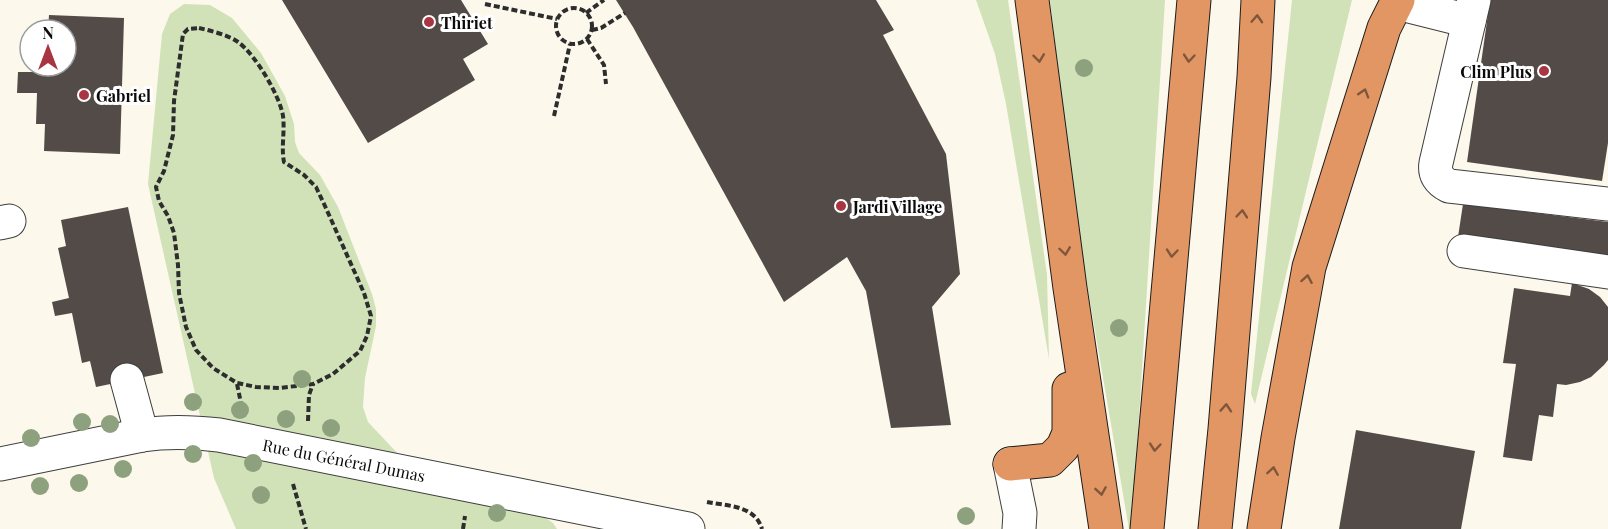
<svg xmlns="http://www.w3.org/2000/svg" width="1608" height="529" font-family="'Playfair Display',serif">
<rect width="100%" height="100%" fill="#fcf8eb"/>
<g fill="#d1e2b9">
<path d="M976 0H1008L1047 275 1049 359 1006 104 995 54Z"/>
<path d="M1050 0H1165L1132 529H1129L1077 226Z"/>
<path d="M1292 0H1352L1255 404 1251 394Z"/>
<path d="M184 4 210 5 232 18 261 53 285 96 294 124 295 142 299 153 320 175 338 207 372 294 376 309V326L365 378 363 407 368 422 402 458 529 506 553 523 557 529H236L214 478 148 184 162 34 170 14Z"/>
</g>
<g fill="#524b48">
<path d="M282 0H461L488 44 463 59 475 80 368 143Z"/>
<path d="M616 0H876L894 30 883 35 946 154 960 274 932 307 951 425 891 428 866 291 847 257 784 302 633 27Z"/>
<path d="M1490 0H1608V143L1602 181 1467 162Z"/>
<path d="M49 15 124 18 120 154 44 151 45 124H36L37 93H17L18 72H38V66H66V30H48Z"/>
<path d="M1463 204 1608 222V256L1458 237Z"/>
<path d="M128 207 163 373 96 387 90 361 82 363 72 313 55 316 52 302 69 298 58 248 66 246 61 220Z"/>
<path d="M1572 283 1589 289 1600 297 1608 307V360L1604 365 1591 377 1580 382 1566 385 1557 384 1553 417 1539 415 1532 461 1503 457 1516 364 1503 363 1514 288 1570 296Z"/>
<path d="M1356 430 1475 451 1461 529H1339Z"/>
</g>
<g fill="none" stroke-linecap="round" stroke-linejoin="round">
<defs>
<g id="minor">
<path d="M1474 0 1436 163C1434 174 1439 181 1449 186L1608 204"/>
<path d="M1397 3 1469 21"/>
<path d="M0 223 9 221"/>
<path d="M1464 251 1608 272"/>
<path d="M127 380 142 435"/>
<path d="M0 464 142 435C169 431 193 432 219 435L688 529"/>
<path d="M1010 464 1020 513 1019 529"/>
</g>
<g id="highway">
<path d="M1032 0 1070 288 1106 529"/>
<path d="M1010 464 1050 460 1063 447 1069 433V389"/>
<path d="M1147 529 1194 0"/>
<path d="M1215 529 1225 429 1254 77 1258 0"/>
<path d="M1264 529 1278 438 1309 267 1384 28 1398 0"/>
</g>
</defs>
<use href="#minor" stroke="#3e3e3e" stroke-width="35"/>
<use href="#highway" stroke="#1c1c1c" stroke-width="35"/>
<g stroke="#2d2d2d" stroke-width="4" stroke-dasharray="6 3" stroke-linecap="butt">
<path d="M485 4 557 19"/>
<circle cx="574" cy="26" r="18"/>
<path d="M586 13 604 0"/>
<path d="M199 28C212 31 228 35 238 42 255 54 280 96 283 116 285 132 281 147 284 162L304 175 316 187 325 206 364 293 371 316 367 336 360 351 333 374 313 384 279 388 256 387 237 383 213 368 196 350 186 327 179 293 178 265 174 233 168 216 159 201 156 187 164 171 173 135 174 101 183 34 188 29Z"/>
<path d="M592 30 601 28 625 13"/>
<path d="M587 39 604 65 606 84"/>
<path d="M554 116 570 44"/>
<path d="M237 384 242 408"/>
<path d="M308 421 309 395 313 384"/>
<path d="M293 484 306 529"/>
<path d="M707 502C727 506 755 505 762 529"/>
<path d="M463 529 465 516"/>
</g>
<use href="#minor" stroke="#fff" stroke-width="33"/>
<use href="#highway" stroke="#e29664" stroke-width="33"/>
</g>
<g fill="#8da17e">
<circle cx="1084" cy="68" r="9"/>
<circle cx="1119" cy="328" r="9"/>
<circle cx="302" cy="379" r="9"/>
<circle cx="193" cy="402" r="9"/>
<circle cx="240" cy="410" r="9"/>
<circle cx="286" cy="419" r="9"/>
<circle cx="82" cy="422" r="9"/>
<circle cx="110" cy="424" r="9"/>
<circle cx="331" cy="428" r="9"/>
<circle cx="31" cy="438" r="9"/>
<circle cx="193" cy="454" r="9"/>
<circle cx="253" cy="463" r="9"/>
<circle cx="123" cy="469" r="9"/>
<circle cx="79" cy="483" r="9"/>
<circle cx="40" cy="486" r="9"/>
<circle cx="261" cy="495" r="9"/>
<circle cx="497" cy="513" r="9"/>
<circle cx="966" cy="516" r="9"/>
</g>
<defs><path id="oneway-chevron" d="M-2-3.5L2.5 0L-2 3.5" fill="none" stroke-width="1.6" stroke-linecap="round" stroke-linejoin="round" transform="scale(1.5)"/></defs>
<g stroke="#81573c">
<use href="#oneway-chevron" transform="translate(1257 19) rotate(-87)"/>
<use href="#oneway-chevron" transform="translate(1039 58) rotate(83)"/>
<use href="#oneway-chevron" transform="translate(1189 58) rotate(95)"/>
<use href="#oneway-chevron" transform="translate(1364 93) rotate(-73)"/>
<use href="#oneway-chevron" transform="translate(1242 214) rotate(-85)"/>
<use href="#oneway-chevron" transform="translate(1065 251) rotate(82)"/>
<use href="#oneway-chevron" transform="translate(1172 253) rotate(95)"/>
<use href="#oneway-chevron" transform="translate(1307 279) rotate(-80)"/>
<use href="#oneway-chevron" transform="translate(1226 408) rotate(-86)"/>
<use href="#oneway-chevron" transform="translate(1155 447) rotate(95)"/>
<use href="#oneway-chevron" transform="translate(1273 471) rotate(-81)"/>
<use href="#oneway-chevron" transform="translate(1101 491) rotate(81)"/>
</g>
<g fill="#a83541" stroke="#fff" stroke-width="2">
<circle cx="429" cy="22" r="6"/>
<circle cx="1544" cy="71" r="6"/>
<circle cx="84" cy="95" r="6"/>
<circle cx="841" cy="206" r="6"/>
</g>
<g text-anchor="middle" dominant-baseline="central" stroke-width="6" stroke-linejoin="round" paint-order="stroke">
<g font-size="16" font-weight="bold" fill="#0b0b0b" stroke="#fff" text-anchor="start">
<text x="441" y="22">Thiriet</text>
<text x="1532" y="71" text-anchor="end">Clim Plus</text>
<text x="96" y="95">Gabriel</text>
<text x="853" y="206">Jardi Village</text>
</g>
<g font-size="16" fill="#0b0b0b" stroke="#fff">
<text transform="translate(344 460) rotate(11)">Rue du Général Dumas</text>
</g>
</g>
<g transform="translate(48 48)"><circle r="28" fill="#ffffff" stroke="#9d9d9d" stroke-width="1.5"/>
<path d="M0-4.5L10 22L0 15L-10 22Z" fill="#a83541"/>
<text y="-9" font-size="16" font-weight="bold" text-anchor="middle" fill="#0b0b0b">N</text>
</g>
</svg>
